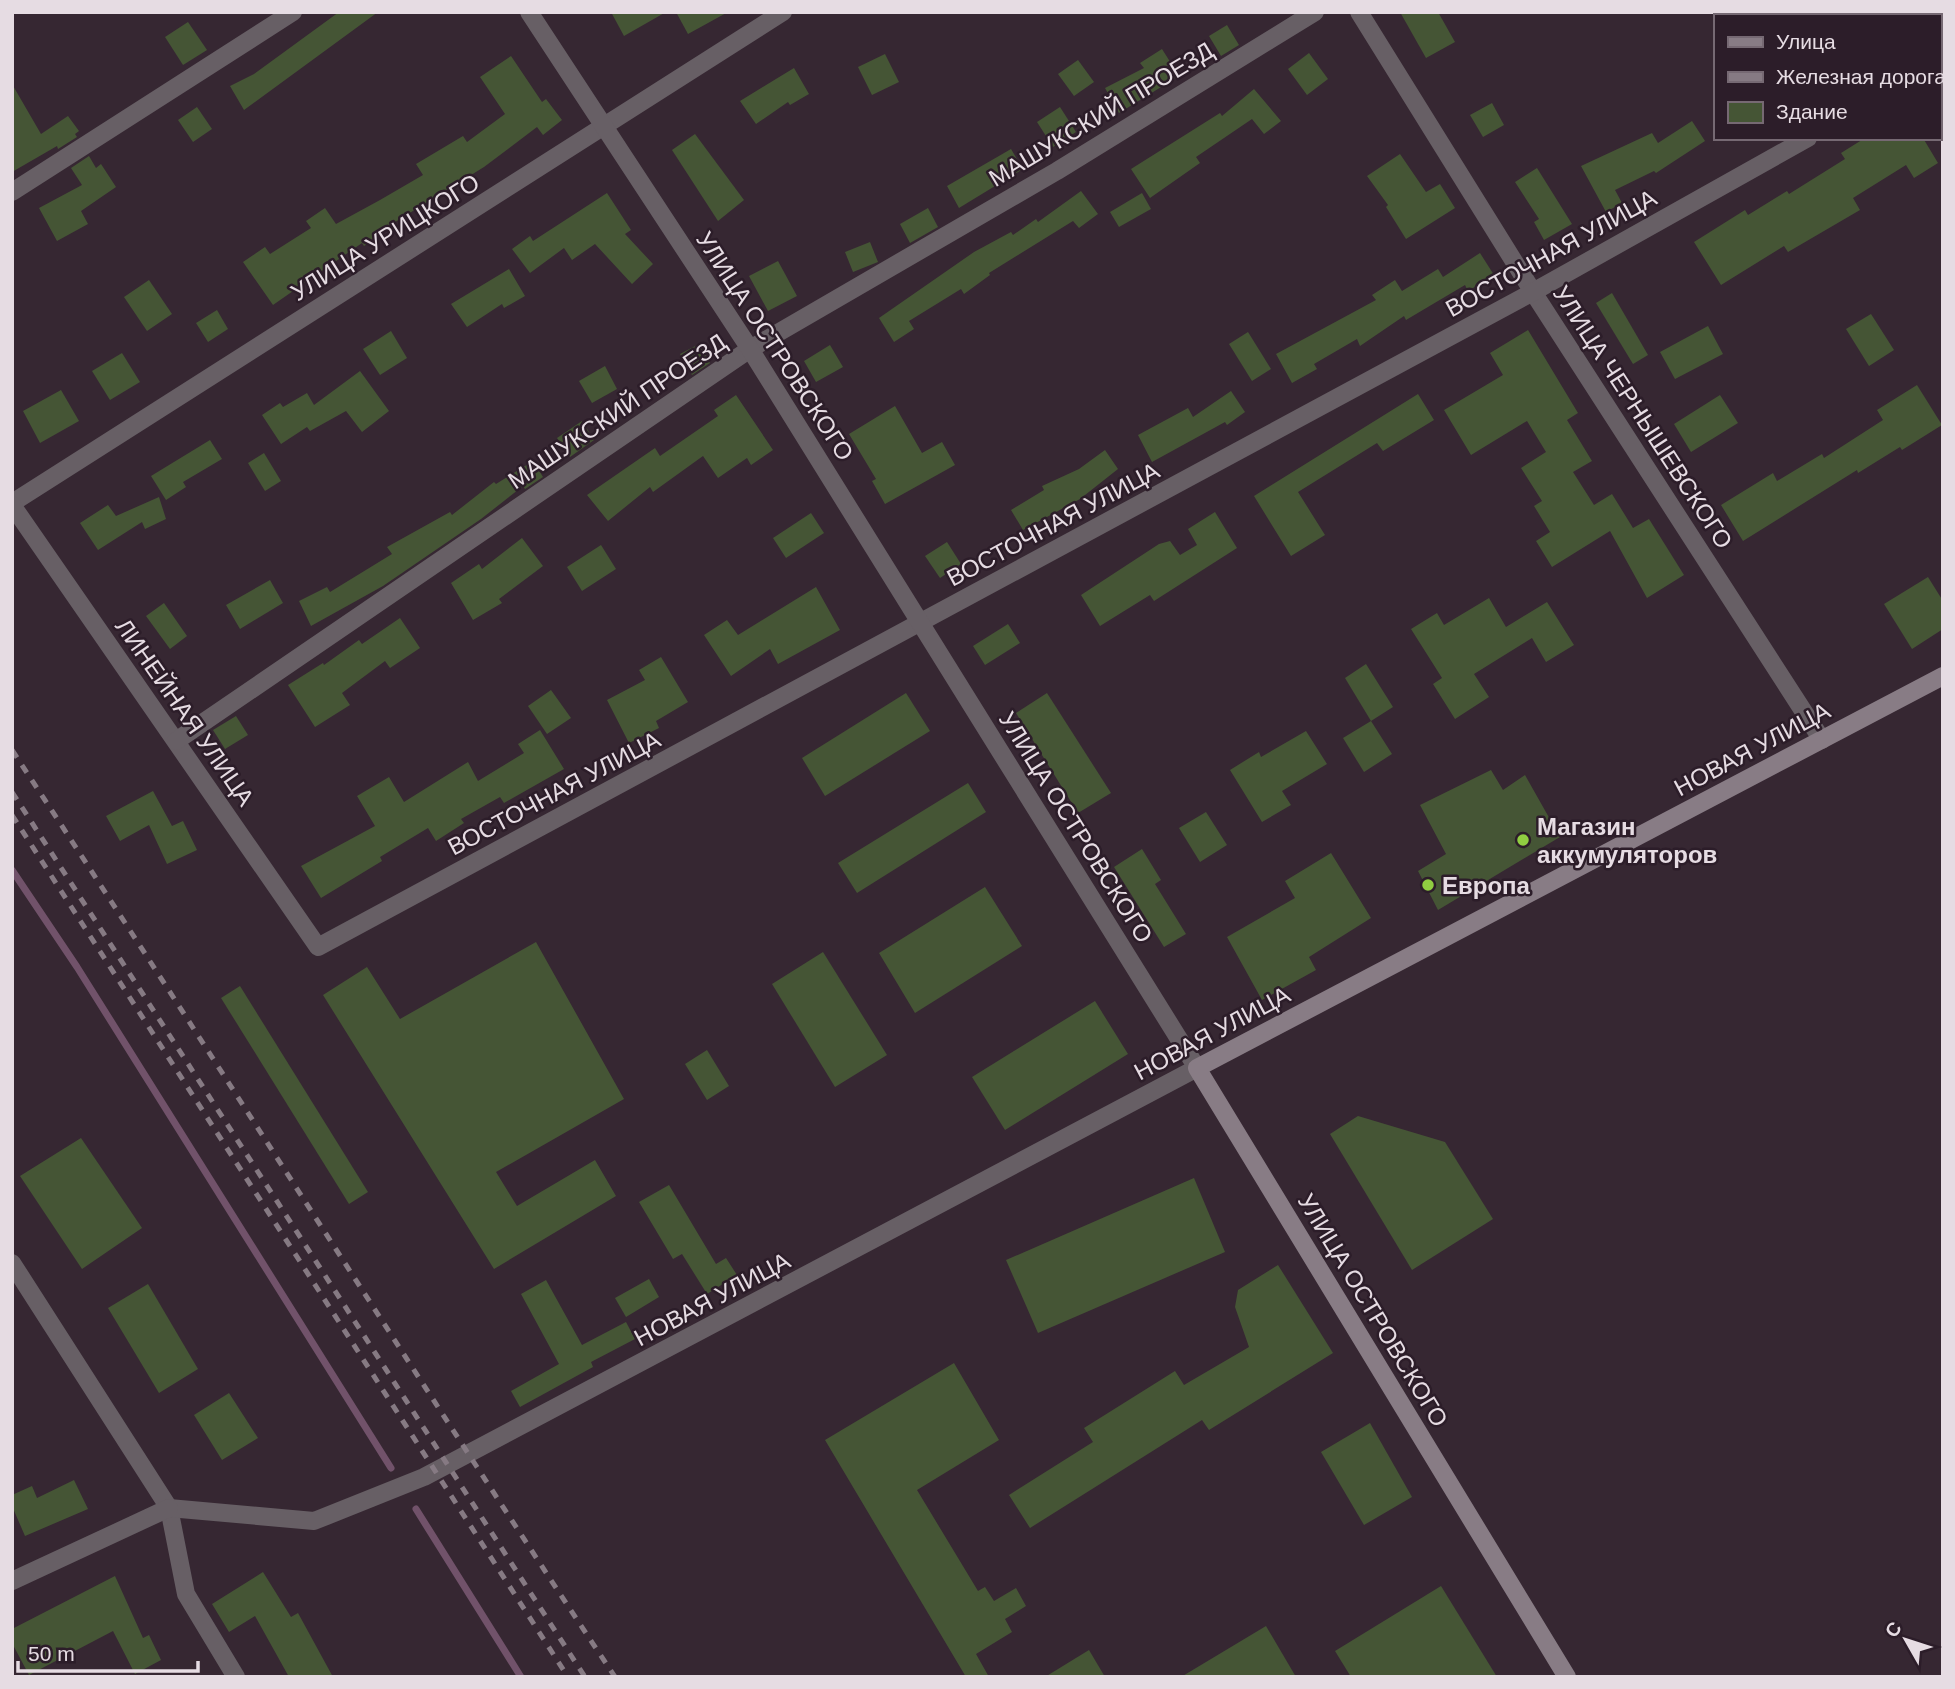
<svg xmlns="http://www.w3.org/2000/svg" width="1955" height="1689" font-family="Arial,sans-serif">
<rect width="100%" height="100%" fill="#362732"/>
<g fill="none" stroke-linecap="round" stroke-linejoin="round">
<g stroke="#71526a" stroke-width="7">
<path d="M12 870 77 967 391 1468"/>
<path d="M416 1509 521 1677"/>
</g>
</g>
<g fill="#455535">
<path d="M339 12H378L244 110 230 86 254 74Z"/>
<path d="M611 12H666L624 36Z"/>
<path d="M676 12H728L688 34Z"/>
<path d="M1400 12H1438L1455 42 1426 58Z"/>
<path d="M188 22 207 50 183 65 165 37Z"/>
<path d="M1227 25 1239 45 1221 56 1209 36Z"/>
<path d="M1162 49 1179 76 1119 113 1105 88 1144 68 1140 63Z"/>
<path d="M1309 53 1328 79 1307 95 1288 69Z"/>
<path d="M885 54 899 82 872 95 858 67Z"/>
<path d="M511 56 542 102 546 99 562 120 543 135 537 127 484 167 379 232 381 236 364 246 362 243 273 305 243 262 265 247 270 254 311 228 306 221 325 208 336 224 380 200 423 175 416 164 463 136 467 142 505 114 480 77Z"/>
<path d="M1078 60 1094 82 1074 96 1058 74Z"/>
<path d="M794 68 809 94 790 105 788 102 756 124 740 101Z"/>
<path d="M12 84 41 134 68 116 79 131 75 134 77 137 58 149 57 146 12 172Z"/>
<path d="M1254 89 1281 121 1264 134 1252 119 1196 157 1200 163 1150 198 1131 169 1220 113 1222 116Z"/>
<path d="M1492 103 1504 125 1483 137 1470 115Z"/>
<path d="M197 107 212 129 193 142 178 120Z"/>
<path d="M1060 107 1076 132 1053 147 1037 122Z"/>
<path d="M1692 121 1705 141 1656 173 1654 171 1615 190 1622 203 1606 212 1581 166 1652 133 1658 143Z"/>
<path d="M695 134 744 200 718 221 672 150Z"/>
<path d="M1865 138H1923L1938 163 1914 178 1906 165 1853 198 1860 210 1788 252 1784 246 1721 285 1694 242 1745 210 1748 215 1787 191 1789 194 1845 159 1841 153Z"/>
<path d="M1011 149 1023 169 959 208 947 186Z"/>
<path d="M1400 154 1426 192 1440 184 1455 208 1406 239 1386 207 1388 205 1367 176Z"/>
<path d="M89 156 96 168 101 164 116 187 81 211 88 224 57 241 39 208 82 185 71 168Z"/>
<path d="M1537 168 1572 224 1544 240 1534 222 1539 219 1515 182Z"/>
<path d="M1081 191 1098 214 1079 228 1073 221 989 273 990 275 964 294 961 289 909 321 914 329 894 342 879 318 974 252 1011 232 1013 235 1036 219 1038 222Z"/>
<path d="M607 193 631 230 625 234 653 264 632 284 595 244 572 260 564 248 530 273 512 249 530 236 533 241Z"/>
<path d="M1142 193 1151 209 1119 227 1110 212Z"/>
<path d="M928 208 938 227 910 243 900 224Z"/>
<path d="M870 242 878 262 853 272 845 252Z"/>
<path d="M1480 253 1494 275 1468 291 1465 285 1406 320 1404 316 1360 346 1357 339 1314 364 1317 369 1292 383 1276 354 1376 300 1372 295 1395 280 1402 291 1438 269 1443 277Z"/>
<path d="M778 261 797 296 768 311 749 276Z"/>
<path d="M509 269 525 296 504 308 502 304 467 327 451 304Z"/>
<path d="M149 280 172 314 147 331 124 297Z"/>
<path d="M1612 293 1648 355 1633 364 1596 303Z"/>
<path d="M217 310 228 329 208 342 196 323Z"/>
<path d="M1871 314 1894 350 1869 366 1846 329Z"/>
<path d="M1708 326 1723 354 1675 379 1660 352Z"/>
<path d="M1528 330 1578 413 1567 420 1592 461 1573 472 1594 505 1612 494 1633 528 1649 519 1684 575 1647 598 1610 531 1552 567 1536 541 1550 532 1534 506 1542 501 1521 468 1546 452 1527 421 1471 455 1444 410 1503 375 1490 353Z"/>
<path d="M391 331 407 358 380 375 363 349Z"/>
<path d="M1248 332 1271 369 1252 381 1229 344Z"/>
<path d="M699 344 710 363 692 375 680 354Z"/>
<path d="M830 345 843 367 816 382 804 361Z"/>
<path d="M122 353 140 382 110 400 92 371Z"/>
<path d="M605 366 617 389 592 403 579 381Z"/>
<path d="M360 371 389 411 362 432 346 411 310 431 307 427 281 444 262 415 280 403 283 407 307 393 314 405Z"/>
<path d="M1917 385 1942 425 1902 450 1900 447 1858 473 1857 470 1743 541 1721 505 1773 473 1777 481 1822 454 1824 458 1883 420 1877 410Z"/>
<path d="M61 390 79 421 40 443 23 411Z"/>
<path d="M1231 391 1245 412 1227 425 1225 422 1152 462 1138 435 1188 408 1193 417Z"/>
<path d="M1418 394 1434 420 1383 451 1377 443 1298 492 1325 535 1291 556 1254 496Z"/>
<path d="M736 395 773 450 751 465 747 458 718 478 703 456 653 492 650 487 608 521 587 495 655 448 660 456 718 416 714 410Z"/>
<path d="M1720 395 1738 423 1691 452 1674 424Z"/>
<path d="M895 406 922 453 942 442 955 465 885 504 872 481 876 479 849 434Z"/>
<path d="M582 421 594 440 570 457 557 438Z"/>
<path d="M210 440 222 459 183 482 186 487 166 500 151 476Z"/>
<path d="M1105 450 1118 469 1080 499 1023 530 1011 510 1044 490 1042 486 1079 469Z"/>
<path d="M264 453 281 481 265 491 248 463Z"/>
<path d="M533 461 543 477 525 489 523 486 481 519 383 586 311 626 299 601 327 587 330 592 392 554 387 547 450 512 452 515 494 482 496 484Z"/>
<path d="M159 497 166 519 145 529 142 522 98 550 80 523 108 505 116 516Z"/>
<path d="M1215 512 1237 548 1154 601 1150 595 1100 626 1081 595 1159 544 1170 541 1180 555 1197 545 1188 529Z"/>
<path d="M811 513 824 533 786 558 773 538Z"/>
<path d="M522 538 543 566 499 599 502 603 473 620 451 583 479 564 482 569Z"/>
<path d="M947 542 961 564 940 578 925 556Z"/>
<path d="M601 545 616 569 582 591 567 567Z"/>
<path d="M1928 577 1943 601V629L1912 649 1884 604Z"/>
<path d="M270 580 283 603 240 629 226 605Z"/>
<path d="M816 587 840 630 778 664 770 649 731 676 704 635 727 620 738 635Z"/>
<path d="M1489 598 1506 627 1547 602 1574 645 1546 662 1532 638 1474 674 1489 697 1455 719 1433 684 1442 678 1411 629 1437 613 1444 625Z"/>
<path d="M164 603 187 636 170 649 146 616Z"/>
<path d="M400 618 420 648 390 668 385 661 342 693 350 705 315 727 288 685 323 663 324 665 359 640 362 644Z"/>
<path d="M1008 624 1020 643 985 665 973 646Z"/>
<path d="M661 657 688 702 656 721 659 728 629 743 607 700 645 680 639 670Z"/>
<path d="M1366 664 1393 707 1371 721 1345 678Z"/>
<path d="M551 690 571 718 547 734 528 706Z"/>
<path d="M906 693 930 731 825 796 802 758Z"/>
<path d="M1047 693 1111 793 1078 813 1016 713Z"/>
<path d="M236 716 248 735 225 749 213 730Z"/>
<path d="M1371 721 1392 754 1364 772 1343 738Z"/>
<path d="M540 730 564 769 504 803 500 797 461 819 464 823 436 841 428 828 380 857 382 861 321 898 301 866 375 826 357 796 389 777 404 802 468 762 478 781 524 753 518 744Z"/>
<path d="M1306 731 1327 764 1282 791 1291 805 1262 822 1230 770 1259 752 1261 757Z"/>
<path d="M1491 770 1503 790 1525 775 1560 837 1438 910 1418 871 1446 854 1420 805Z"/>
<path d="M968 783 986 812 857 893 838 863Z"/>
<path d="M153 791 172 826 183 821 197 850 167 864 149 825 120 841 106 816Z"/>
<path d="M1206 812 1227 845 1200 862 1179 828Z"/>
<path d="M1142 849 1161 880 1155 884 1186 934 1164 947 1114 867Z"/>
<path d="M1331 853 1371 918 1309 957 1316 970 1262 1000 1227 937 1295 898 1285 881Z"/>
<path d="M985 887 1022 946 915 1013 879 953Z"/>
<path d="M536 942 624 1099 496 1172 517 1206 595 1160 616 1196 494 1269 323 995 367 967 400 1019Z"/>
<path d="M823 952 887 1055 835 1087 772 984Z"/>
<path d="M240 986 368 1192 349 1204 221 998Z"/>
<path d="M1095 1001 1128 1054 1005 1130 972 1077Z"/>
<path d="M707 1050 729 1086 707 1100 685 1064Z"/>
<path d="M1358 1116 1445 1142 1493 1219 1412 1270 1330 1134Z"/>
<path d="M81 1138 142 1228 82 1269 20 1176Z"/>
<path d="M1194 1178 1225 1252 1038 1333 1006 1260Z"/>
<path d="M669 1185 716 1264 726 1258 737 1275 707 1294 682 1254 673 1259 639 1202Z"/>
<path d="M1278 1265 1333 1353 1209 1430 1202 1420 1030 1528 1009 1495 1093 1442 1084 1428 1175 1371 1184 1385 1249 1347 1235 1307 1238 1290Z"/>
<path d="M649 1279 659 1297 626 1317 615 1298Z"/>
<path d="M546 1280 582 1345 626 1322 635 1339 591 1362 593 1367 520 1407 511 1391 559 1364 521 1294Z"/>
<path d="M148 1284 198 1369 159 1393 108 1308Z"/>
<path d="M954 1363 999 1440 917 1490 978 1591 985 1587 994 1601 1016 1588 1026 1606 1005 1619 1012 1632 976 1654 989 1677H966L825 1440Z"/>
<path d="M229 1393 258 1438 222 1460 194 1415Z"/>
<path d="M1370 1423 1412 1497 1364 1525 1321 1452Z"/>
<path d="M74 1480 88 1509 25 1536 12 1506V1495L32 1486 37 1498Z"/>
<path d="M263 1572 291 1617 298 1613 333 1677H289L255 1616 229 1632 212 1604Z"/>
<path d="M115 1576 143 1638 149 1635 161 1660 135 1674 113 1631 29 1675 12 1643V1629Z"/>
<path d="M1441 1586 1497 1677H1351L1335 1651Z"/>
<path d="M1266 1626 1296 1677H1181Z"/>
<path d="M1089 1650 1105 1677H1045Z"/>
</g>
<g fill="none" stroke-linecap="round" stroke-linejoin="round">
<g stroke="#675f65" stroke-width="18">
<path d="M1359 12 1533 292 1822 740"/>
<path d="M1939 65 1943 63"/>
<path d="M12 192 293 12"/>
<path d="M12 503 783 12"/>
<path d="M12 505 318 947 1533 292 1808 138"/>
<path d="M176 741 750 349 1057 171 1315 12"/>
<path d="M12 1263 169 1508 186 1594 236 1677"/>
<path d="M169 1508 314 1521 424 1477 1197 1068 750 349 529 12"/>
<path d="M12 1581 169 1508"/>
</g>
<path stroke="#887c85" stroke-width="18" d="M1567 1677 1197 1068 1943 676"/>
<g stroke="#867a83" stroke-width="5" stroke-dasharray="9 9" stroke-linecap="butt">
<path d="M12 750C215 1058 411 1370 615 1677"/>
<path d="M12 792 585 1677"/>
<path d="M12 815 568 1677"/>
</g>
</g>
<g fill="#90cd41" stroke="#2c1d29" stroke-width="2.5">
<circle cx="1523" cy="840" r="7"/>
<circle cx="1428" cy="885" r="7"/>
</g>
<g text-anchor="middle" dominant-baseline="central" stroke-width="5" stroke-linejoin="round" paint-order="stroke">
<g font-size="24" fill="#e6dce3" stroke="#2c1d29">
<text transform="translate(1101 114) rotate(-31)">МАШУКСКИЙ ПРОЕЗД</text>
<text transform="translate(385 237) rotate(-32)">УЛИЦА УРИЦКОГО</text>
<text transform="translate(1551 253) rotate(-29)">ВОСТОЧНАЯ УЛИЦА</text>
<text transform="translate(775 346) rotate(57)">УЛИЦА ОСТРОВСКОГО</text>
<text transform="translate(617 411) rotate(-34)">МАШУКСКИЙ ПРОЕЗД</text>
<text transform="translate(1643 417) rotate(57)">УЛИЦА ЧЕРНЫШЕВСКОГО</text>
<text transform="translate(1053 524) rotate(-28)">ВОСТОЧНАЯ УЛИЦА</text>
<text transform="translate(185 712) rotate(55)">ЛИНЕЙНАЯ УЛИЦА</text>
<text transform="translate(1752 749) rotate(-28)">НОВАЯ УЛИЦА</text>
<text transform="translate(554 793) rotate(-28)">ВОСТОЧНАЯ УЛИЦА</text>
<text transform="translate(1076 827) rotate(58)">УЛИЦА ОСТРОВСКОГО</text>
<text transform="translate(1212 1033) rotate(-28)">НОВАЯ УЛИЦА</text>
<text transform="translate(712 1299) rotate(-28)">НОВАЯ УЛИЦА</text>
<text transform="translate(1373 1310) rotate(59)">УЛИЦА ОСТРОВСКОГО</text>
</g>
<g font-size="24" font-weight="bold" fill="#e6dce3" stroke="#2c1d29" text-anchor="start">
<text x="1537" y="826">Магазин<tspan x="1537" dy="28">аккумуляторов</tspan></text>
<text x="1442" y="885">Европа</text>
</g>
</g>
<rect width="1955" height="1689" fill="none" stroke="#e6dce3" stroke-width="28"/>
<rect x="1714" y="14" width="228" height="126" fill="#2c1d29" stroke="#766973" stroke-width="2"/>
<rect x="1728" y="37" width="35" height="10" fill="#887c85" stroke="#766973" stroke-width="2"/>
<text x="1776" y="49" font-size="21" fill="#e6dce3">Улица</text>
<rect x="1728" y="72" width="35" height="10" fill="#867a83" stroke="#766973" stroke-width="2"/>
<text x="1776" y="84" font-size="21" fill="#e6dce3">Железная дорога</text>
<rect x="1728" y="102" width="35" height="21" fill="#455535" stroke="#766973" stroke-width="2"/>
<text x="1776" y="119" font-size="21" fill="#e6dce3">Здание</text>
<g transform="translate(1906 1640) rotate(309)" stroke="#2c1d29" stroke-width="5" paint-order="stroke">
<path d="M0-5L12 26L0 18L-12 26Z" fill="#e6dce3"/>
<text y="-10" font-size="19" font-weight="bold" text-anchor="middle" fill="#e6dce3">С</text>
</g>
<path d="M18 1661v10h180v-10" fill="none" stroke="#e6dce3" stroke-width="3.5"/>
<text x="28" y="1661" font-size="21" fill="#e6dce3" stroke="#2c1d29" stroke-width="5" paint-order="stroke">50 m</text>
</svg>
